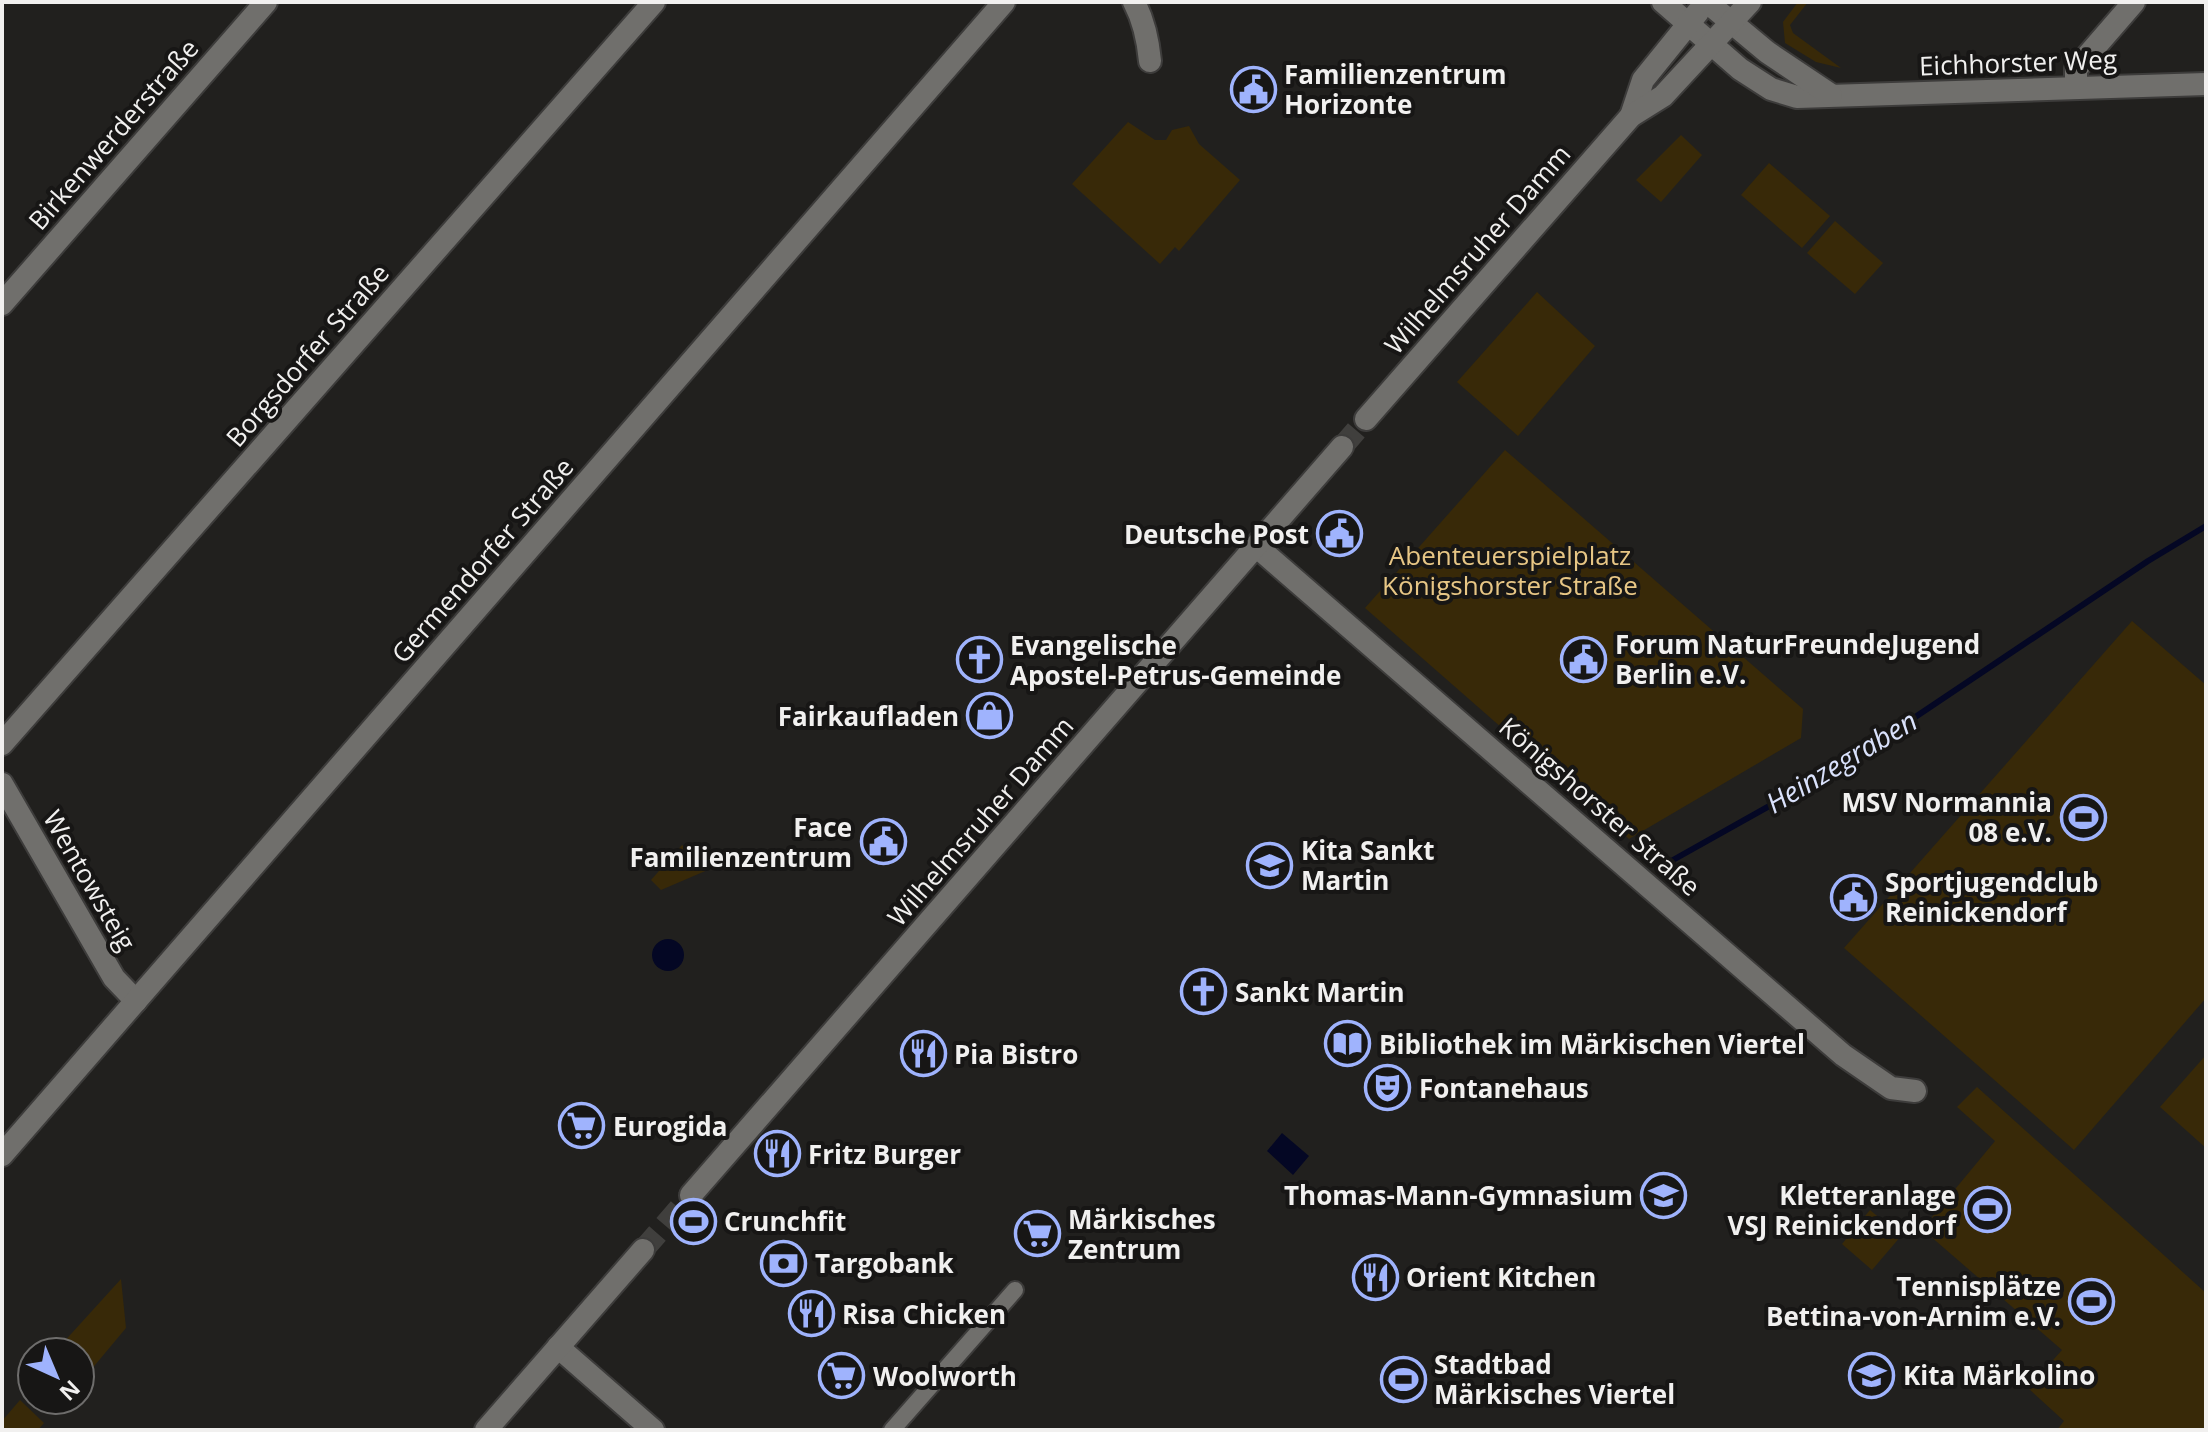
<svg xmlns="http://www.w3.org/2000/svg" width="2208" height="1432" font-family="'Open Sans',sans-serif">
<rect width="100%" height="100%" fill="#21201e"/>
<g fill="#382908">
<path d="M1798 2H1808L1790 25 1793 33 1841 68 1816 62 1785 43 1783 22Z"/>
<path d="M1128 122 1155 140H1166L1172 130 1189 126 1199 144 1240 180 1179 251 1175 247 1160 264 1072 184Z"/>
<path d="M1681 135 1702 155 1661 202 1636 180Z"/>
<path d="M1769 163 1830 216 1802 248 1741 195Z"/>
<path d="M1835 221 1883 263 1855 294 1807 253Z"/>
<path d="M1537 292 1595 346 1518 436 1457 382Z"/>
<path d="M1505 450 1803 709 1801 738 1629 839 1365 608Z"/>
<path d="M2132 621 2206 685V998L2074 1150 1844 948Z"/>
<path d="M682 845 710 869 661 890 651 880Z"/>
<path d="M2206 1055V1148L2160 1107Z"/>
<path d="M1977 1087 2206 1293V1430H2057L2064 1421 2028 1388 2062 1350 1922 1229 1995 1141 1957 1107Z"/>
<path d="M1870 1210 1901 1236 1872 1270 1842 1244Z"/>
<path d="M121 1279 126 1328 80 1383V1352H63L61 1345Z"/>
<path d="M20 1400 44 1423 38 1430H2V1421Z"/>
</g>
<g fill="#040724">
<circle cx="668" cy="955" r="16"/>
<path d="M1282 1133 1309 1156 1293 1175 1267 1151Z"/>
</g>
<g fill="none" stroke-linecap="round" stroke-linejoin="round">
<path stroke="#040724" stroke-width="6" d="M1673 860 1796 791 1881 740 2148 561 2206 526"/>
<g stroke="#403f3d" stroke-width="22" stroke-dasharray="22 11" stroke-linecap="butt">
<path d="M1342 447 1366 419"/>
<path d="M643 1250 691 1195"/>
</g>
<defs>
<path id="pedestrian" d="M892 1430 1015 1290"/>
<g id="minor">
<path d="M1134 2C1144 21 1148 40 1150 61"/>
<path d="M2076 88V69L2134 2"/>
<path d="M2 304 266 2"/>
<path d="M1256 546 1843 1055 1891 1088 1915 1091"/>
<path d="M2 744 654 2"/>
<path d="M2 784 114 978 136 1001"/>
<path d="M2 1155 1004 2"/>
<path d="M558 1347 653 1430"/>
</g>
<g id="secondary">
<path d="M1663 2 1740 69 1771 89 1797 97 2206 84"/>
<path d="M1707 2 1767 52 1831 95"/>
<path d="M1631 116 1643 80 1698 12"/>
<path d="M1366 419 1631 116 1663 96 1750 2"/>
<path d="M691 1195 1342 447"/>
<path d="M486 1430 643 1250"/>
</g>
</defs>
<use href="#pedestrian" stroke="#3d3c3b" stroke-width="20"/>
<use href="#minor" stroke="#3d3c3b" stroke-width="26"/>
<use href="#secondary" stroke="#3d3c3b" stroke-width="26"/>
<use href="#pedestrian" stroke="#706f6c" stroke-width="16"/>
<use href="#minor" stroke="#706f6c" stroke-width="22"/>
<use href="#secondary" stroke="#706f6c" stroke-width="22"/>
</g>
<defs>
<symbol id="civic-ring" viewBox="-11 -11 22 22"><circle r="9.5" fill="#171615" stroke="#9fb3fd" stroke-width="1.5"/><path d="M-.6-6.5H3V-4.5H.6V-3L4-1V1h2V6H-6V1h2V-1L-.6-3ZM-1.2 2.5V6h2.4V2.5Z" fill="#9fb3fd"/></symbol>
<symbol id="church-ring" viewBox="-11 -11 22 22"><circle r="9.5" fill="#171615" stroke="#9fb3fd" stroke-width="1.5"/><path d="M-1.2-6h2.4v3.5h3.3v2.4h-3.3V6h-2.4V-.1h-3.3v-2.4h3.3Z" fill="#9fb3fd"/></symbol>
<symbol id="shop-ring" viewBox="-11 -11 22 22"><circle r="9.5" fill="#171615" stroke="#9fb3fd" stroke-width="1.5"/><path d="M-5-2.5h2.3a2.7 3.5 0 0 1 5.4 0H5L5.5 6h-11ZM-1.5-2.5h3a1.5 2.3 0 0 0-3 0Z" fill="#9fb3fd"/></symbol>
<symbol id="stadium-ring" viewBox="-11 -11 22 22"><circle r="9.5" fill="#171615" stroke="#9fb3fd" stroke-width="1.5"/><path d="M0-5a6.5 5 0 1 0 0 10a6.5 5 0 1 0 0-10ZM-3.5-1.8h7v3.6h-7Z" fill="#9fb3fd"/></symbol>
<symbol id="school-ring" viewBox="-11 -11 22 22"><circle r="9.5" fill="#171615" stroke="#9fb3fd" stroke-width="1.5"/><path d="M0-5L7-2L0 1L-7-2ZM-4 1L0 2.5L4 1V4Q0 6-4 4Z" fill="#9fb3fd"/></symbol>
<symbol id="library-ring" viewBox="-11 -11 22 22"><circle r="9.5" fill="#171615" stroke="#9fb3fd" stroke-width="1.5"/><path d="M-6-4Q-3-5.5-.7-3.5V5Q-3 3-6 4ZM6-4Q3-5.5 .7-3.5V5Q3 3 6 4Z" fill="#9fb3fd"/></symbol>
<symbol id="restaurant-ring" viewBox="-11 -11 22 22"><circle r="9.5" fill="#171615" stroke="#9fb3fd" stroke-width="1.5"/><path d="M-5-6h1v4h1v-4h1v4h1v-4h1v5L-1.5 .5V6h-2V.5L-5-1ZM5-6V6H3V1.5H1.5Q1.5-4 5-6Z" fill="#9fb3fd"/></symbol>
<symbol id="theatre-ring" viewBox="-11 -11 22 22"><circle r="9.5" fill="#171615" stroke="#9fb3fd" stroke-width="1.5"/><path d="M-5-5.5Q0-4 5-5.5V0Q5 5 0 6Q-5 5-5 0ZM-3.3-2.5H-1v1.5H-3.3ZM1-2.5H3.3v1.5H1ZM-2.8 1Q0 5.5 2.8 1Z" fill="#9fb3fd"/></symbol>
<symbol id="supermarket-ring" viewBox="-11 -11 22 22"><circle r="9.5" fill="#171615" stroke="#9fb3fd" stroke-width="1.5"/><path d="M-6-5.5h2.5l.6 2H6L4.5 2H-2.5L-4.4-4H-6ZM-1.5 3.2a1.3 1.3 0 1 0 .1 0ZM3 3.2a1.3 1.3 0 1 0 .1 0Z" fill="#9fb3fd"/></symbol>
<symbol id="bank-ring" viewBox="-11 -11 22 22"><circle r="9.5" fill="#171615" stroke="#9fb3fd" stroke-width="1.5"/><path d="M-6-4H6V4H-6ZM0-2.3a2.3 2.3 0 1 0 0 4.6a2.3 2.3 0 1 0 0-4.6Z" fill="#9fb3fd"/></symbol>
</defs>
<g fill-rule="evenodd">
<use href="#civic-ring" x="1228" y="64" width="51" height="51"/>
<use href="#civic-ring" x="1314" y="508" width="51" height="51"/>
<use href="#civic-ring" x="1558" y="634" width="51" height="51"/>
<use href="#church-ring" x="954" y="634" width="51" height="51"/>
<use href="#shop-ring" x="964" y="690" width="51" height="51"/>
<use href="#stadium-ring" x="2058" y="792" width="51" height="51"/>
<use href="#civic-ring" x="858" y="816" width="51" height="51"/>
<use href="#school-ring" x="1244" y="840" width="51" height="51"/>
<use href="#civic-ring" x="1828" y="872" width="51" height="51"/>
<use href="#church-ring" x="1178" y="966" width="51" height="51"/>
<use href="#library-ring" x="1322" y="1018" width="51" height="51"/>
<use href="#restaurant-ring" x="898" y="1028" width="51" height="51"/>
<use href="#theatre-ring" x="1362" y="1062" width="51" height="51"/>
<use href="#supermarket-ring" x="556" y="1100" width="51" height="51"/>
<use href="#restaurant-ring" x="752" y="1128" width="51" height="51"/>
<use href="#school-ring" x="1638" y="1170" width="51" height="51"/>
<use href="#stadium-ring" x="1962" y="1184" width="51" height="51"/>
<use href="#stadium-ring" x="668" y="1196" width="51" height="51"/>
<use href="#supermarket-ring" x="1012" y="1208" width="51" height="51"/>
<use href="#bank-ring" x="758" y="1238" width="51" height="51"/>
<use href="#restaurant-ring" x="1350" y="1252" width="51" height="51"/>
<use href="#stadium-ring" x="2066" y="1276" width="51" height="51"/>
<use href="#restaurant-ring" x="786" y="1288" width="51" height="51"/>
<use href="#school-ring" x="1846" y="1350" width="51" height="51"/>
<use href="#supermarket-ring" x="816" y="1350" width="51" height="51"/>
<use href="#stadium-ring" x="1378" y="1354" width="51" height="51"/>
</g>
<g text-anchor="middle" dominant-baseline="central" stroke-width="8" stroke-linejoin="round" paint-order="stroke">
<g font-size="26" fill="#f1f0ef" stroke="#171615">
<text transform="translate(2018 62) rotate(-2)">Eichhorster Weg</text>
<text transform="translate(113 134) rotate(-49)">Birkenwerderstraße</text>
<text transform="translate(1477 249) rotate(-49)">Wilhelmsruher Damm</text>
<text transform="translate(307 355) rotate(-49)">Borgsdorfer Straße</text>
<text transform="translate(482 560) rotate(-49)">Germendorfer Straße</text>
<text transform="translate(1600 806) rotate(41)">Königshorster Straße</text>
<text transform="translate(980 821) rotate(-49)">Wilhelmsruher Damm</text>
<text transform="translate(90 880) rotate(60)">Wentowsteig</text>
</g>
<g font-size="26" font-weight="bold" fill="#f1f0ef" stroke="#171615" text-anchor="start">
<text x="1284" y="74">Familienzentrum<tspan x="1284" dy="30">Horizonte</tspan></text>
<text x="1309" y="534" text-anchor="end">Deutsche Post</text>
<text x="1615" y="644">Forum NaturFreundeJugend<tspan x="1615" dy="30">Berlin e.V.</tspan></text>
<text x="1010" y="645">Evangelische<tspan x="1010" dy="30">Apostel-Petrus-Gemeinde</tspan></text>
<text x="959" y="716" text-anchor="end">Fairkaufladen</text>
<text x="2052" y="802" text-anchor="end">MSV Normannia<tspan x="2052" dy="30">08 e.V.</tspan></text>
<text x="852" y="827" text-anchor="end">Face<tspan x="852" dy="30">Familienzentrum</tspan></text>
<text x="1301" y="850">Kita Sankt<tspan x="1301" dy="30">Martin</tspan></text>
<text x="1885" y="882">Sportjugendclub<tspan x="1885" dy="30">Reinickendorf</tspan></text>
<text x="1235" y="992">Sankt Martin</text>
<text x="1379" y="1044">Bibliothek im Märkischen Viertel</text>
<text x="954" y="1054">Pia Bistro</text>
<text x="1419" y="1088">Fontanehaus</text>
<text x="613" y="1126">Eurogida</text>
<text x="808" y="1154">Fritz Burger</text>
<text x="1633" y="1195" text-anchor="end">Thomas-Mann-Gymnasium</text>
<text x="1956" y="1195" text-anchor="end">Kletteranlage<tspan x="1956" dy="30">VSJ Reinickendorf</tspan></text>
<text x="1068" y="1219">Märkisches<tspan x="1068" dy="30">Zentrum</tspan></text>
<text x="724" y="1221">Crunchfit</text>
<text x="815" y="1263">Targobank</text>
<text x="1406" y="1277">Orient Kitchen</text>
<text x="2061" y="1286" text-anchor="end">Tennisplätze<tspan x="2061" dy="30">Bettina-von-Arnim e.V.</tspan></text>
<text x="842" y="1314">Risa Chicken</text>
<text x="1434" y="1364">Stadtbad<tspan x="1434" dy="30">Märkisches Viertel</tspan></text>
<text x="1903" y="1375">Kita Märkolino</text>
<text x="873" y="1376">Woolworth</text>
</g>
<g font-size="26" fill="#e7c685" stroke="#171615">
<text x="1510" y="555">Abenteuerspielplatz<tspan x="1510" dy="30">Königshorster Straße</tspan></text>
</g>
<g font-size="28" font-style="italic" fill="#dae2fc" stroke="#171615">
<text transform="translate(1841 761) rotate(-31)">Heinzegraben</text>
</g>
</g>
<rect width="2208" height="1432" fill="none" stroke="#f1f0ef" stroke-width="8"/>
<g transform="translate(56 1376) rotate(136)"><circle r="38" fill="#171615" stroke="#6e6d6c" stroke-width="2"/>
<path d="M0-6L14 30L0 20L-14 30Z" fill="#9fb3fd"/>
<text y="-12" font-size="22" font-weight="bold" text-anchor="middle" fill="#f1f0ef">N</text>
</g>
</svg>
